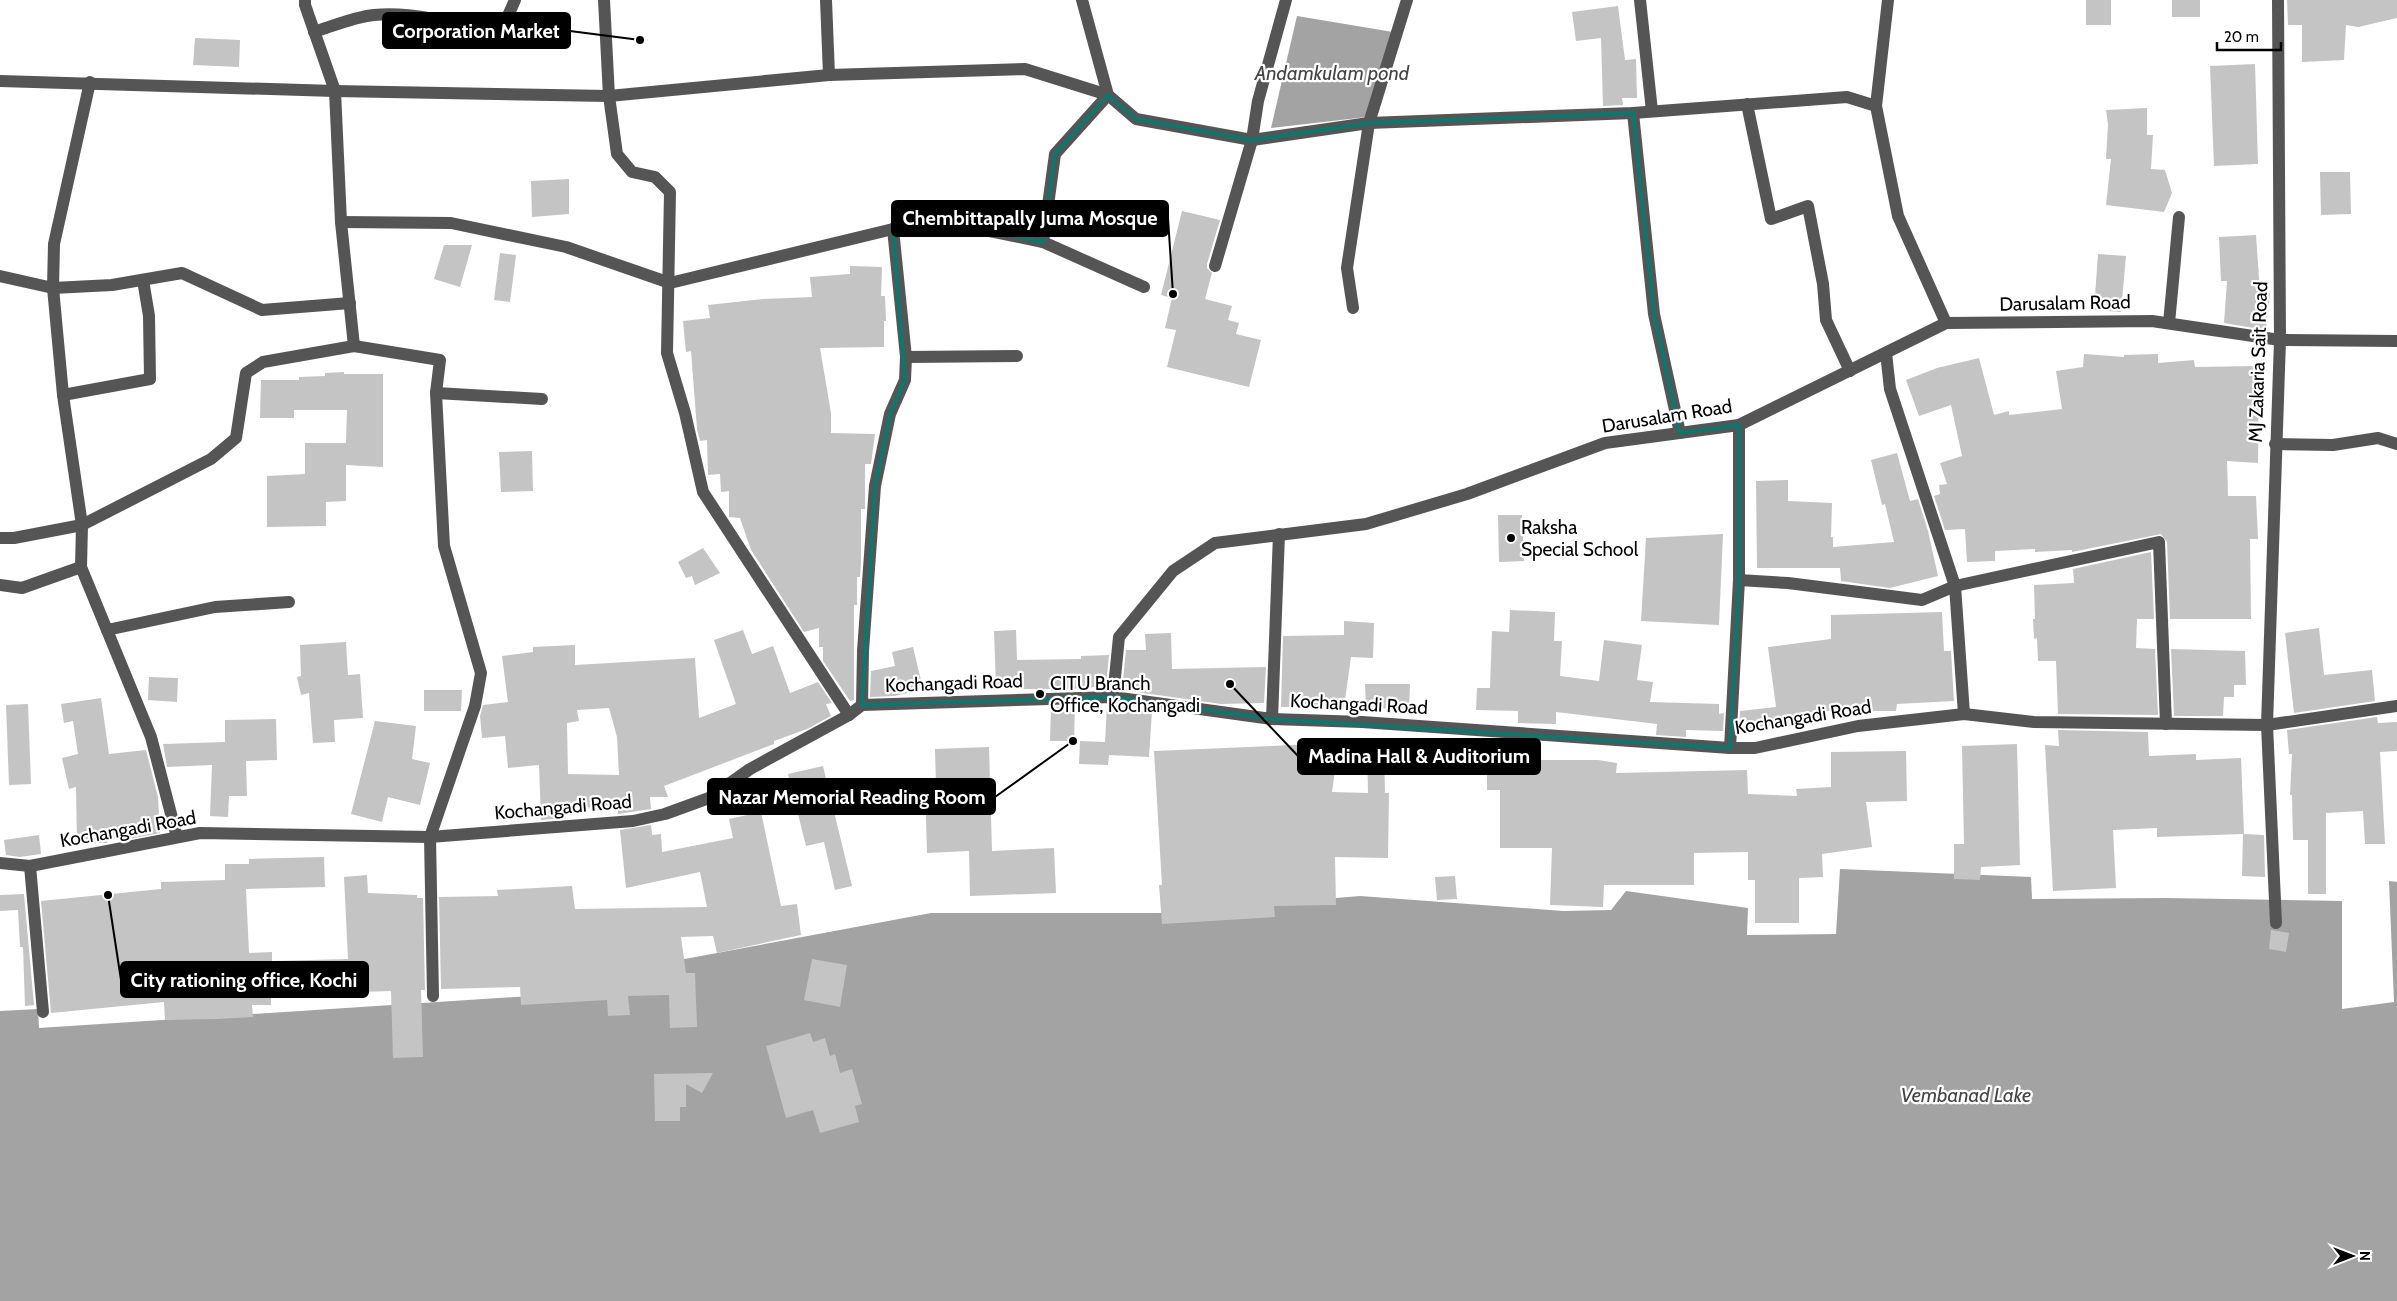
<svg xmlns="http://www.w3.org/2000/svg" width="2397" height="1301" font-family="Cabin,sans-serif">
<rect width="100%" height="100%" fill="#fff"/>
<g fill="#a3a3a3">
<path d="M1297 16 1393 32 1367 117 1271 128Z"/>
<path d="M1840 869 2031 877 2032 899 2165 898 2342 901V1009L2394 1002 2389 881 2397 882V1301H0V1011L38 1009 39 1028 622 990 647 966 931 913H1159L1360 896 1563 911 1611 910 1626 891 1748 908 1747 935 1836 934Z"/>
</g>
<g fill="#c4c4c4" fill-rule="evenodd">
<rect x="2086" y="0" width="25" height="25"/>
<rect x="2172" y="0" width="28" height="17"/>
<path d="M2287 0H2397V18L2358 27 2346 25 2344 60 2302 62V25H2288Z"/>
<path d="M1618 6 1625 60 1636 59 1637 98H1622L1623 105 1603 106 1601 38 1576 41 1572 12Z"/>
<path d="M195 38 240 40 239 67 193 65Z"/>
<path d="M2255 64 2258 164 2214 166 2210 66Z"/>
<path d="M2147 108V135H2153L2151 169 2165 170 2172 193 2164 212 2106 205 2111 159H2106L2108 124 2106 110Z"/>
<path d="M2320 172H2350L2351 214 2321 215Z"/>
<path d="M569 179V214L532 217 531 181Z"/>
<path d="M1182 211 1220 220 1207 264V268L1212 273 1205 299 1232 306 1228 320 1239 323 1236 334 1261 340 1249 387 1167 367 1176 330 1165 328 1172 298 1161 295Z"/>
<path d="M2256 235 2260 292 2270 293 2266 330 2224 323 2227 281H2221L2219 237Z"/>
<path d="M444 245H472L460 287 434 279Z"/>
<path d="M500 253 516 255 510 302 494 300Z"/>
<path d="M2098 254 2126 256 2121 312 2094 310Z"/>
<path d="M850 266 882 267 881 296H885L886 321H884V347L820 348 831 413V433L875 434 871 464H865V509H861V564L860 577H857V605H854V700L850 701 823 661V647H819V628L804 632 751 550 740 518 729 517V491L721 492 720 474 708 475 707 440 700 441 697 429 691 351 686 352 683 321 710 318 708 305 763 299 812 297 810 277 850 274Z"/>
<path d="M2084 354 2124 357V355L2158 354V363L2194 360 2195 367 2259 366 2258 463 2227 461 2228 496H2256L2258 539H2250L2251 619H2170L2167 542 2161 534 2072 552V550L2035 552V549L1995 551V561L1967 562 1965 529 1945 530 1934 496 1940 494 1939 485 1947 484 1940 463 1962 456 1951 405 1919 416 1906 380 1937 368 1979 358 1994 415 2009 411V415L2062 409 2056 371 2083 367Z"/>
<path d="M344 372V374H383V467L346 465V501L326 502V526L267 527V476L305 474V443H346L347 410H294V418H260L261 380H299V377L325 376V373Z"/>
<path d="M532 451 533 491 501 492 499 452Z"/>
<path d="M1897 453 1910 501 1918 499 1928 531 1938 576 1890 588 1841 581 1840 568H1757L1756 481 1788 480V501L1832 503 1831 537H1833V547L1894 542 1885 504 1882 505 1871 460Z"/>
<path d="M1498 515H1522L1524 561 1499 562Z"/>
<path d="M1723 534 1719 625 1641 621 1646 538Z"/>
<path d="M703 548 720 573 695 585 692 576 686 578 678 562Z"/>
<path d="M2151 552 2154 619H2137L2136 648 2155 649 2158 715 2058 714 2056 661H2038L2037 638 2034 639 2033 619H2035L2034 585 2074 583 2073 569Z"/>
<path d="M1510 610 1555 612 1554 641H1562L1560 676 1599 681 1604 640 1642 645 1637 680 1653 682 1650 702 1719 704V714L1724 713 1723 731 1686 730V737L1656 735 1657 724 1556 712V724L1518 723V711L1476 710 1477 688H1490L1492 631 1509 632Z"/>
<path d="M1942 612 1944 651H1951L1954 701 1897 704 1896 711H1824L1825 721 1739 732 1740 711 1776 707 1768 647 1831 639V615Z"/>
<path d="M1344 621 1374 623 1373 658 1351 657 1344 707H1281L1283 636 1344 635Z"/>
<path d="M2319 628 2324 675 2372 670 2375 701 2294 713 2285 633Z"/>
<path d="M743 630 752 654 773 646 790 693 818 682 832 703 826 704 831 716 807 729 774 741V744L664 786 668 797H650L651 809 618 814V808L563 807 564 818 541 820 539 765 508 768 505 736 482 738 480 716 483 705 508 702 502 656 533 652V647L575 645V665L695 658 699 718 736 704 714 640ZM609 708 617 737 619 775 568 774 567 723 579 721 577 710Z"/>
<path d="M1016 630 1017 660 1081 659V656L1109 655 1106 686 1051 691V689H1023V685L996 686 994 631Z"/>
<path d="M1171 633 1172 669 1266 667 1264 703 1221 704 1122 690 1126 650H1146L1145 634Z"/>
<path d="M346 642 348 675 360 674 363 718 334 720 335 742 313 743 309 693 301 695 297 677 301 676 300 645Z"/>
<path d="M913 647 923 689 895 696 870 697 871 671 895 666 892 652Z"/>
<path d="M2171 649 2245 651 2246 685H2234V697H2224L2223 716H2174Z"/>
<path d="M149 677 178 678 177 702 148 700Z"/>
<path d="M1365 684H1410L1409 709 1366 708Z"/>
<path d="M424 690H462L461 711H424Z"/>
<path d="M101 698 109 754 146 750 158 797 160 833 129 839H108L107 843H77L76 787 69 789 62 758 78 754 73 721 64 723 61 704Z"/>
<path d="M28 704 31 784 9 785 6 705Z"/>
<path d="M1107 705 1152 711 1149 757 1109 755 1108 765 1079 764 1080 741 1105 742Z"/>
<path d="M1075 706 1074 741H1050L1051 707Z"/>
<path d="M2377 717 2378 723 2397 722V751L2380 752 2385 844H2365L2363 811 2326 813V894H2308V840H2293L2292 795H2290L2292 754H2289L2287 730Z"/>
<path d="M276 719 277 760 246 761 247 796H229L228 817 210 816 212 765 167 767 163 744 225 742V720Z"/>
<path d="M375 721 416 726 412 759 430 763 420 805 388 797 382 822 351 814Z"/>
<path d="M2058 730 2148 732 2149 756 2196 754V760L2241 758 2244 834 2264 835 2265 877 2242 876 2243 834 2157 837V828L2113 830 2116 888 2053 891 2045 745 2059 746Z"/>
<path d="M1339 743 1332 792 1368 793 1367 746H1384L1385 793H1389L1388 858 1335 857 1336 905 1274 906 1275 917 1162 924 1159 885H1162L1154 751Z"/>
<path d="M2017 744 2020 865 1981 867 1980 880 1954 879V844H1964L1962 746Z"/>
<path d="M989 747 992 851 1054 848 1056 893 970 896 969 851 927 853 925 786H936L935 749Z"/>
<path d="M1906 751 1907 801 1866 802 1872 847 1822 854 1823 877 1799 878V923H1755V880H1748V852L1694 853V885H1604L1603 907 1550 905 1552 848H1500V790H1487V760H1598L1617 763 1616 773 1747 770 1748 794 1797 796 1796 789 1831 787V752Z"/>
<path d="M823 766 852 886 835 890 824 842 806 846 788 774Z"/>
<path d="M761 812 781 906 797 904 801 935 717 953 713 936 681 937 686 973H695L697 1027 670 1028 669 995 628 996 630 1015 608 1016 607 1000 521 1005 520 987 441 989 439 897 498 896 497 890 572 886 575 909 707 907 700 872 626 888 620 830 651 825 652 835 661 834 662 852 733 838 729 819Z"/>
<path d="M39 835 41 854 20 857 6 855 4 840Z"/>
<path d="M324 857 325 887 246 889 249 953 272 952V961L348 959 344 877 367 875 368 893 417 895V898H423L425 990H421L423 1057 393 1058 391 991 271 995V1005H252L253 1017 216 1019 165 1020 164 1002 51 1013 41 901 161 889V882L225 880V864H249V859Z"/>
<path d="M1455 876 1457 899 1437 900 1435 877Z"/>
<path d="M24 894 34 1005 25 1006 23 947H20L18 910 0 911V895Z"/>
<path d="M2271 930 2289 933 2286 952 2269 949Z"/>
<path d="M812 959 847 965 840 1007 804 1000Z"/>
<path d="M810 1033 813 1042 825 1038 830 1056 835 1054 840 1073 852 1069 862 1104 855 1106 859 1122 820 1133 813 1110 786 1118 766 1046Z"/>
<path d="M713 1073 702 1093 686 1084V1107H680V1121H655L654 1074Z"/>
</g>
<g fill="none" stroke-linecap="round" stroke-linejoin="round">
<g stroke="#555" stroke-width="12">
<path d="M604 0 609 96 617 154 632 172 655 177 670 192 667 353 685 413 703 492 849 715"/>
<path d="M826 0 829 75"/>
<path d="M1640 0 1652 111"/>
<path d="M314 32C333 26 354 17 374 15 414 11 457 24 495 34L507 18 515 0"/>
<path d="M0 81 335 91 609 96 829 75 1025 69 1108 95 1136 119 1252 140 1369 123 1633 113 1847 97 1876 106 1898 216 1946 323"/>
<path d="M90 82 54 244 53 288 63 395 82 525 81 567 151 737 177 837"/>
<path d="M1747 104 1771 219 1808 206 1823 284 1826 320 1850 371"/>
<path d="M1876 106 1888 0"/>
<path d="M1633 113 1654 314 1680 433"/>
<path d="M341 222 451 223 566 247 670 283 893 229 975 228 1043 242 1144 287"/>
<path d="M1043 242 1055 154 1108 95 1082 0"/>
<path d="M1215 266 1252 140 1258 101 1286 0"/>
<path d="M0 276 53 288 112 285 182 273 262 310 350 303"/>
<path d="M1353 308 1347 268 1369 123 1407 0"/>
<path d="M2169 323 2179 217"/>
<path d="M354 346 440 360 436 393 444 546 481 673 475 706 430 837 433 996"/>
<path d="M1886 353 1890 389 1955 586 1964 714"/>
<path d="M906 357 1017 356"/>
<path d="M436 393 542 399"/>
<path d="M63 395 150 379 149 316 143 280"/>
<path d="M2275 444 2333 445 2378 438 2397 444"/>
<path d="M0 538H14L82 525 211 459 236 438 246 373 263 362 354 346 341 222 335 91 305 5V0"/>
<path d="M1739 580 1788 583 1922 600 1955 586 2159 542 2166 724"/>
<path d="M0 585 22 588 81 567"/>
<path d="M107 630 215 607 289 602"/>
<path d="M1113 697 1119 637 1173 571 1215 543 1366 524 1467 494 1605 443 1739 425 1946 323 2152 321 2280 340 2397 341"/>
<path d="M862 705 863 651 875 486 890 414 905 380 906 357 893 229"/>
<path d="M1272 719 1279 534"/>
<path d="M1730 748 1739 580V425"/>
<path d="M0 863 30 866 200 833 430 837 633 821 665 814 709 798 750 769 849 715 862 705 1113 697 1272 719 1362 722 1730 748H1755L1858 726 1964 714 2034 722 2267 725 2397 706"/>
<path d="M30 866 43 1012"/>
<path d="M2276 923 2267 725 2280 340 2278 0"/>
</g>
</g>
<path fill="none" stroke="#0f766e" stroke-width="4" stroke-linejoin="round" d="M1108 95 1136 119 1252 140 1369 123 1633 113 1654 314 1680 433 1739 425V580L1730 748 1272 719 1113 697 862 705 875 486 890 414 905 380 893 229 975 228 1043 242 1055 154Z"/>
<g fill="#000" stroke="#fff" stroke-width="2">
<circle cx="1511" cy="538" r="5"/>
<circle cx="1040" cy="694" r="5"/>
</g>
<g text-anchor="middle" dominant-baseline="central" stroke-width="4.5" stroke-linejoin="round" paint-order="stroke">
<g font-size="19" fill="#000" stroke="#fff">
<text transform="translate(2065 303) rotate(-1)">Darusalam Road</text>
<text transform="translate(2258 362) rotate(-88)">MJ Zakaria Sait Road</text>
<text transform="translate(1667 416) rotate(-9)">Darusalam Road</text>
<text transform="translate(954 683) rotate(-2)">Kochangadi Road</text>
<text transform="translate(1359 704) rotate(3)">Kochangadi Road</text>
<text transform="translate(1803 717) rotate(-9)">Kochangadi Road</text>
<text transform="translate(563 807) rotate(-5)">Kochangadi Road</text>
<text transform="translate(128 829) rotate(-10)">Kochangadi Road</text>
</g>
<g font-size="19" fill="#000" stroke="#fff" text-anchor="start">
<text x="1521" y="527">Raksha<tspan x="1521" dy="22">Special School</tspan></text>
<text x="1050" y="683">CITU Branch<tspan x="1050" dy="22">Office, Kochangadi</tspan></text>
</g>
<g font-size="20" font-style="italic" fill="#444" stroke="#fff">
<text x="1332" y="73">Andamkulam pond</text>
<text x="1966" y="1095">Vembanad Lake</text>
</g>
</g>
<path fill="none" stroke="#000" stroke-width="2" d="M640 40L570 31M1173 294L1168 218M1230 684L1298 756M1073 741L995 797M108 895L121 980"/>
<g fill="#000" stroke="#fff" stroke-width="2">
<circle cx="640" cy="40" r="5"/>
<circle cx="1173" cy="294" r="5"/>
<circle cx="1230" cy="684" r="5"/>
<circle cx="1073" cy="741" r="5"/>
<circle cx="108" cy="895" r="5"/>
</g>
<g fill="#000" stroke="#000" stroke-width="2">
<rect x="383" y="13" width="187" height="35" rx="5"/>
<rect x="892" y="201" width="276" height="35" rx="5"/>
<rect x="1298" y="739" width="242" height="35" rx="5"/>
<rect x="708" y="779" width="287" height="35" rx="5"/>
<rect x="121" y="962" width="247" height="35" rx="5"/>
</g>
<g font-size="20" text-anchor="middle" font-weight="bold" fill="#fff">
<text x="476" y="38">Corporation Market</text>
<text x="1030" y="225">Chembittapally Juma Mosque</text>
<text x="1419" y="763">Madina Hall &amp; Auditorium</text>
<text x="852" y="804">Nazar Memorial Reading Room</text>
<text x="244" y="987">City rationing office, Kochi</text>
</g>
<g transform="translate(2352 1256) rotate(90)" stroke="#ffffff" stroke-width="4" paint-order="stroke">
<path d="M0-4L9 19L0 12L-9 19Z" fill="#000000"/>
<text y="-8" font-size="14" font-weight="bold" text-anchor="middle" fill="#000000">N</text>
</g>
<path d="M2217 42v8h64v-8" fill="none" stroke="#000000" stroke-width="2.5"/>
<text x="2224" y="42" font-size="15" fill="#000000" stroke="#ffffff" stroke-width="4" paint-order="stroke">20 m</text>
</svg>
